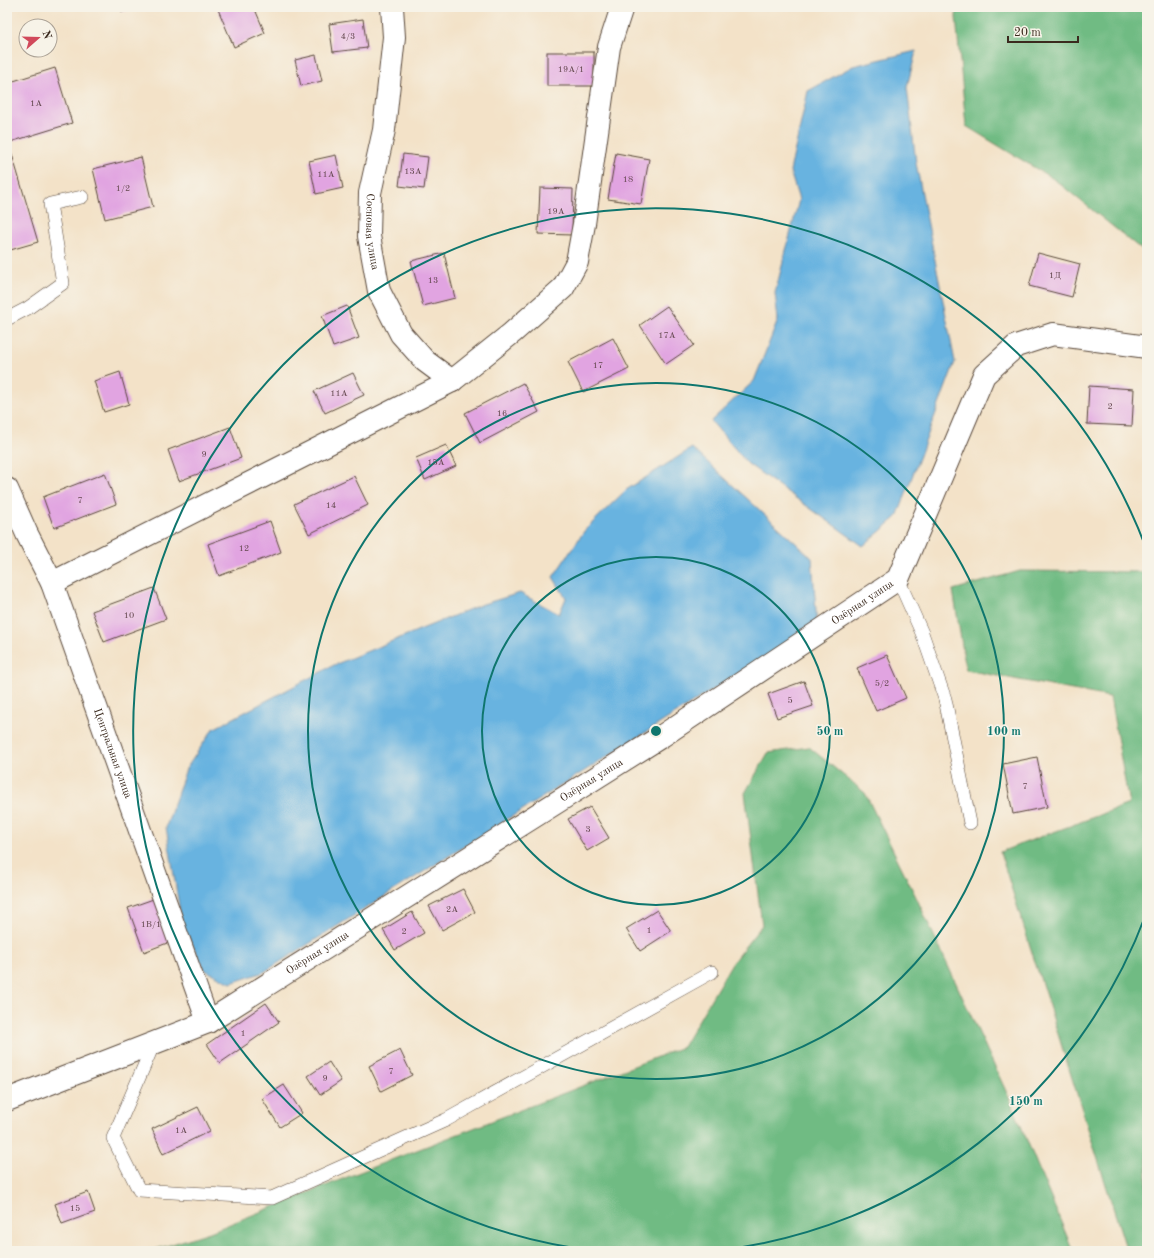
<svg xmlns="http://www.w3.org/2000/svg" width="1154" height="1258" font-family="'Old Standard TT',serif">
<rect width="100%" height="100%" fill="#f7f3e8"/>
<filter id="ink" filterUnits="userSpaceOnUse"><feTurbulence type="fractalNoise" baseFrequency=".025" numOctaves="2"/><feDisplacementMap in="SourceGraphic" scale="8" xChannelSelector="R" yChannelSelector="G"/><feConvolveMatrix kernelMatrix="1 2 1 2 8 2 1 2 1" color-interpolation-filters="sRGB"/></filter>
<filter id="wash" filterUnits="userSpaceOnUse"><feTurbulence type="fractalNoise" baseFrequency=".012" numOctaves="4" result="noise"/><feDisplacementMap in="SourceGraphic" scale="16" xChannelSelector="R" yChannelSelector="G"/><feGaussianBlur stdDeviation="0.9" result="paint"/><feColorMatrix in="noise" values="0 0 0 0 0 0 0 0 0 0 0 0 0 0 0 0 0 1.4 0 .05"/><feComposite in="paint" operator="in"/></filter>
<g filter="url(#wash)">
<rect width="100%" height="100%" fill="#f3e2c8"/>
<g fill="#6fbb83" stroke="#557250">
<path d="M957 7H1147V254L1055 180 966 126 956 17Z"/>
<path d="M1020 571 1147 572V1251H1127L1000 852 1129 804 1110 697 966 670 953 590Z"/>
<path d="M809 747 865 793 917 899 1011 1102 1073 1251H150L210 1232 355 1174 683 1047 732 963 762 925 745 793 768 753Z"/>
</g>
<g fill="#67b3e0" stroke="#516e7f">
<path d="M916 51 907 87 916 163 955 362 897 517 863 546 748 464 711 421 754 381 778 320 775 293 799 200 790 171 808 91 853 66Z"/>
<path d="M692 448 812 558 817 624 629 743 264 972 231 983 205 970 182 924 166 827 186 769 213 729 334 665 480 605 520 593 559 614 566 598 553 577 585 530 626 490Z"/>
</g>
<g id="blocks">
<g fill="#e1a4e1">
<path d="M121 7H139L122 12Z"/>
<path d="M217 7H254L265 33 234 47Z"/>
<path d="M363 19 367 48 333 52 329 24Z"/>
<rect x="547" y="52" width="47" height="34"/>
<path d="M316 55 322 81 301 86 295 60Z"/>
<path d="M55 68 72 123 7 143V83Z"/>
<path d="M11 151 38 242 7 251V152Z"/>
<path d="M616 153 649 159 641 204 608 199Z"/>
<path d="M403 154 428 157 424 189 399 186Z"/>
<path d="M336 155 343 188 316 194 309 161Z"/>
<path d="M141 157 153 207 105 219 93 169Z"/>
<path d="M540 188 573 189 572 235 538 234Z"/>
<path d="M444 253 455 298 423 306 411 261Z"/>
<path d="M1038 253 1080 264 1072 297 1029 286Z"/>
<path d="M347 306 359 338 333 347 322 316Z"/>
<path d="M667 306 694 345 666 364 640 325Z"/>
<path d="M613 338 629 369 583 392 568 362Z"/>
<path d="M120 372 129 404 104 412 94 381Z"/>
<path d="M353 373 364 395 325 413 314 391Z"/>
<path d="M523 383 539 412 480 443 465 413Z"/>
<path d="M1089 386 1134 389 1132 426 1087 424Z"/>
<path d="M230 427 241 458 179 481 168 450Z"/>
<path d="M446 445 456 466 425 480 416 458Z"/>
<path d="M105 473 116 504 54 528 43 497Z"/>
<path d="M354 476 368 505 309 534 294 504Z"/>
<path d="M270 521 281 552 219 576 208 544Z"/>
<path d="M154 588 166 619 104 642 92 611Z"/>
<path d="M887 655 906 698 876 711 857 668Z"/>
<path d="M804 681 813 706 777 718 768 694Z"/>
<path d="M1037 757 1047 807 1013 814 1003 764Z"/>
<path d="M590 807 609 838 587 851 568 819Z"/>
<path d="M463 889 475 912 442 930 429 906Z"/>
<path d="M159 897 175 940 144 952 128 908Z"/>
<path d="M657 910 671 931 640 951 626 929Z"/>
<path d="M412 912 424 933 395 950 383 930Z"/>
<path d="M266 1003 279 1022 220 1063 207 1044Z"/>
<path d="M400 1050 412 1075 381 1091 369 1066Z"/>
<path d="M329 1062 341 1081 320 1095 308 1076Z"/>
<path d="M284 1085 302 1113 280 1127 262 1099Z"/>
<path d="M198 1107 210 1131 163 1154 152 1129Z"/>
<path d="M88 1192 95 1212 62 1224 55 1204Z"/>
</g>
</g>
</g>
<g filter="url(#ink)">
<use href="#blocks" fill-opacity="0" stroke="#574638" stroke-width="1"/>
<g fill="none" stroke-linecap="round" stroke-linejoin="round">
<defs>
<g id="lane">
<path d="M7 319 28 308 63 283 50 204 82 197"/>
<path d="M898 579 922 633 945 699 970 823"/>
<path d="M154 1043 113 1138 139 1190 272 1198 446 1120 712 972"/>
</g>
<g id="street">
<path id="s1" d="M392 7 394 37 384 130 370 193 369 236 379 291 401 334 425 361 452 381"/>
<path id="s2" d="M7 489 27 534 52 583 208 1022"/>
<path d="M52 583 452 381 512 333 563 288 577 262 584 224 609 47 622 7"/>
<path id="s3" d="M7 1100 208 1022 662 736 898 579 984 375 1016 346 1053 334 1147 347"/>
</g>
</defs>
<use href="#lane" stroke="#574638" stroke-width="14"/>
<use href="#street" stroke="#574638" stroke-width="24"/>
<use href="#lane" stroke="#fff" stroke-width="13"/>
<use href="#street" stroke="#fff" stroke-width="22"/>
</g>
</g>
<g fill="none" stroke="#0f766e" stroke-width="2">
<circle cx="656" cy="731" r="174"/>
<circle cx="656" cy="731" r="348"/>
<path d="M1146 914A523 523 0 0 1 715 1251M597 1251A523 523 0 1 1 1146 548"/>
</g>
<g text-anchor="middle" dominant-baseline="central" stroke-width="3.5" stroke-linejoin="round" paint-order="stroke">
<g font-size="9" fill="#64484f">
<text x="348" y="36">4/3</text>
<text x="571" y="69">19А/1</text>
<text x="36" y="103">1А</text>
<text x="413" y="171">13А</text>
<text x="326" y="174">11А</text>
<text x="628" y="179">18</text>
<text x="123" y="188">1/2</text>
<text x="556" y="211">19А</text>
<text x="1055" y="275">1Д</text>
<text x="433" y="280">13</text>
<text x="667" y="335">17А</text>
<text x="598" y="365">17</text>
<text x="339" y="393">11А</text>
<text x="1110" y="406">2</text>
<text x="502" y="413">16</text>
<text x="204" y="454">9</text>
<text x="436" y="462">15А</text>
<text x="80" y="500">7</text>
<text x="331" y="505">14</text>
<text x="244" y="548">12</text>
<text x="129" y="615">10</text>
<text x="882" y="683">5/2</text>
<text x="790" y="700">5</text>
<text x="1025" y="786">7</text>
<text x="588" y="829">3</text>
<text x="452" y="909">2А</text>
<text x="151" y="924">1В/1</text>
<text x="649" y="930">1</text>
<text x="404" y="931">2</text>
<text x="243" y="1033">1</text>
<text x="391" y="1071">7</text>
<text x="325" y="1078">9</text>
<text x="181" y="1130">1А</text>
<text x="75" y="1208">15</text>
</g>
<g font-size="11" fill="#3b2a1e" stroke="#f7f3e8">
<text stroke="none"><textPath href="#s1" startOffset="227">Сосновая улица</textPath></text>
<text stroke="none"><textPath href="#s3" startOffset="993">Озёрная улица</textPath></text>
<text stroke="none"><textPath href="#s2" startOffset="285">Центральная улица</textPath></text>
<text stroke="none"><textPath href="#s3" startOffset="669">Озёрная улица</textPath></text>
<text stroke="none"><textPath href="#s3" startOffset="345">Озёрная улица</textPath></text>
</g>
</g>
<circle cx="656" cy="731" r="6" fill="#0f766e" stroke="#f7f3e8" stroke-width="2"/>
<g font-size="12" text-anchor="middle" font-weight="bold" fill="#0f766e" stroke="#f7f3e8" stroke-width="3.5" stroke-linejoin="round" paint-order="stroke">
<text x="830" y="735">50 m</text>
<text x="1004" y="735">100 m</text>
<text x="1026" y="1105">150 m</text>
</g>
<rect width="1154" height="1258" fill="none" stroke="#f7f3e8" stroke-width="24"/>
<g transform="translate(38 38) rotate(70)"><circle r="19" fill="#f7f3e8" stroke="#aca397"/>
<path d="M0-3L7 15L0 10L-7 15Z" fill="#d1495b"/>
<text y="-6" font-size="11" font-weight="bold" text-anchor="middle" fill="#3b2a1e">N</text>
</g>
<path d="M1008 36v6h70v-6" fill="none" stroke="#3b2a1e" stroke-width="2"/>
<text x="1014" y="36" font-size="12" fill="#3b2a1e" stroke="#f7f3e8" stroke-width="3" paint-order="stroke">20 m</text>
</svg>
